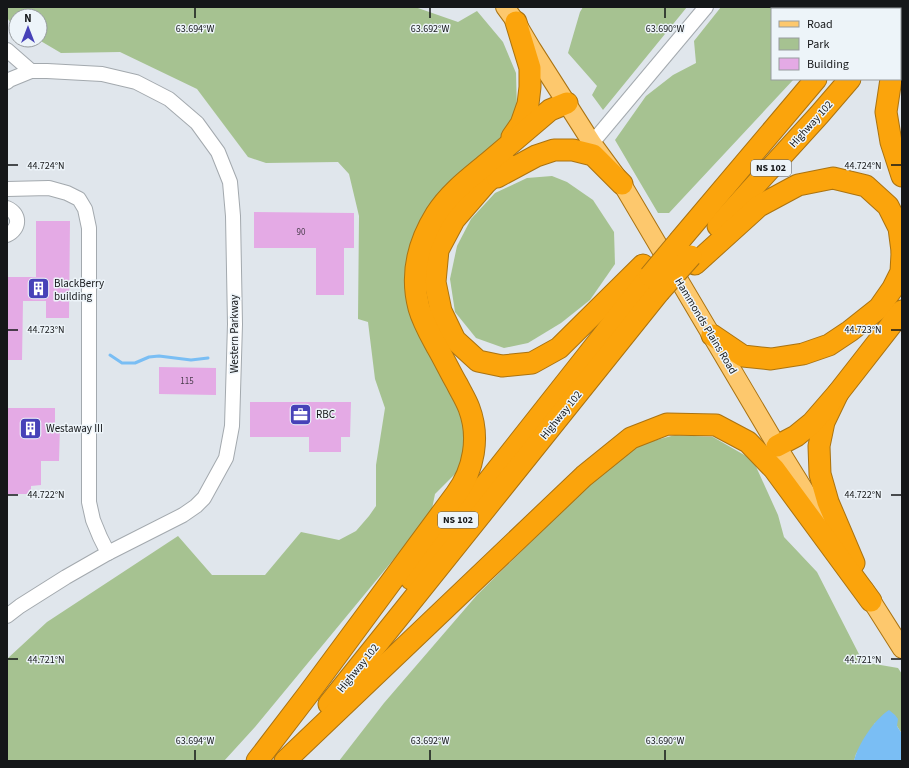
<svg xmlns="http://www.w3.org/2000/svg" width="909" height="768" font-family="'Source Sans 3',sans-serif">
<rect width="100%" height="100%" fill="#e0e6ec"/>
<g fill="#a6c291">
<path d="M7 7H415L458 22 477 11 503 42 516 73 517 112 495 147 410 297 421 340 448 384 469 430 462 467 435 494 431 514 255 727 224 761H7V659L47 622 178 536 212 575H265L301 532 339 540 356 531 369 516 376 506V465L385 408 375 379 368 322 358 319 359 216 349 174 338 162 266 163 248 157 197 89 120 52 61 53 39 40 40 16H16V26L12 24 7 18Z"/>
<path d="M583 7H687L603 110 592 95 597 86 568 53 580 12Z"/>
<path d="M721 7H861L859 9H772V79H794L669 213H658L615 140 646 96 673 75 696 63 694 41Z"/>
<path d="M552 176 567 182 593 200 614 232 615 264 590 300 561 323 528 343 504 348 476 338 455 312 450 279 457 246 471 219 495 193 527 178Z"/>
<path d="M675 435 713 437 753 460 778 515 784 537 817 572 863 662 898 668 902 674V734L897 726 875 723 856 754 854 761H339L384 703 477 595 558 515 599 476 638 445Z"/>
</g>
<path fill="#7abef4" d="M889 710 895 715 898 719 897 726 902 734V761H854C858 744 874 720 889 710Z"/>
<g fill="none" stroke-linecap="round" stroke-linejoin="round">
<path stroke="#7abef4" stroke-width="3" d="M110 355 122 363H135L149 357 159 356 191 360 208 358"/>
</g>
<g fill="#e4aae5">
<path d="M254 212 354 213V248H344V295H316V248H254Z"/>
<path d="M36 221H70L69 318H46V301H23L22 360H7V277H36Z"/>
<path d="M159 367 216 368V395L159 394Z"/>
<path d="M250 402H351L350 437H341V452H309V437H250Z"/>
<path d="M7 408H55V425H60L59 461H41V485L31 486V494H7Z"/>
</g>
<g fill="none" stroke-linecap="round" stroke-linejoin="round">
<defs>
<g id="minor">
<path d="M7 50 31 71"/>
<path d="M7 82 9 80 31 71H47L102 74 136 82 169 99 197 123 218 152 230 182 233 216 235 324 232 426 226 458 204 498 196 506 183 515 108 553 66 577 20 606 7 616"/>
<path d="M592 143 706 7"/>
<path d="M7 189 49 188 67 193 79 199 85 209 89 228V502L93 520 100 537 108 553"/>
<path d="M7 208C21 214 20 229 7 235"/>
</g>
<g id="major">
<path d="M505 7 516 22 532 49 592 143 622 184 777 446 824 522"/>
<path d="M864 589 902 649"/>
</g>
<g id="highway">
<path d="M877 9 879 7"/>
<path d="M900 20 902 18"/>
<path d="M900 47 902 45"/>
<path d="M891 79 886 112 891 142 902 176"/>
<path d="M512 137 521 124 528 104 530 87V68L516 22"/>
<path d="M507 164 486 183 454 220 438 250 435 282 441 311 455 340 478 361 502 366 532 363 559 348 643 265"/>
<path d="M497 177 536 156 554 150H573L593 155 622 184"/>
<path d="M718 226 819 115 850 79"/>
<path d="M680 240 816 79"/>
<path d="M695 264 759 206 798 185 833 178 866 186 888 206 899 228 902 251"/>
<path d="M712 335 743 356 771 359 803 354 829 345 850 331 879 308 893 288 901 272 902 253"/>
<path d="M838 393 824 422 819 446 820 474 828 502 854 563"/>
<path d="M777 446 796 436 812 423 838 393 902 311"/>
<path d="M411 579 650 276"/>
<path d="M329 704 659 292"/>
<path d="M257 761 309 693 456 494C474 470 480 437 469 408 466 400 461 392 457 384 450 372 444 359 437 347 430 334 423 322 419 308 410 274 418 243 436 214 450 192 471 177 490 161 510 144 530 127 550 110L567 103"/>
<path d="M285 761 584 476 631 438 667 424 716 425 748 442 774 469 871 601"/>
</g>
</defs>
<use href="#minor" stroke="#a3a9ae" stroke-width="16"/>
<use href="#major" stroke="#aa7311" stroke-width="20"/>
<use href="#highway" stroke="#aa7311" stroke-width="23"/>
<use href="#minor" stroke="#fff" stroke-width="14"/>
<use href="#major" stroke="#fdc86d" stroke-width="18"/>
<use href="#highway" stroke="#fba40c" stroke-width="21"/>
<defs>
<g id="highway-bridge">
<path d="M650 276 680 240"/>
<path d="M659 292 691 256"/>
</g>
</defs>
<use href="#highway-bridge" stroke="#aa7311" stroke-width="23" stroke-linecap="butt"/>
<use href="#highway-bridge" stroke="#fba40c" stroke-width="21"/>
</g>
<path fill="none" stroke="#151719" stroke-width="1.5" d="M195 8V18M430 8V18M665 8V18M8 165H18M891 165H901M8 330H18M891 330H901M8 495H18M891 495H901M8 659H18M891 659H901M195 750V760M430 750V760M665 750V760"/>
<defs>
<symbol id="building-square" viewBox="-11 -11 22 22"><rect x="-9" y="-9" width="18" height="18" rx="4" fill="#4742b8" stroke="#edf4f9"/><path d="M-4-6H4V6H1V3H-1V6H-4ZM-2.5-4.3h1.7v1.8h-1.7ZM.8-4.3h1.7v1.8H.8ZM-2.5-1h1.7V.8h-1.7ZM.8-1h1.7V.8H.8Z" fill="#fff"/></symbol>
<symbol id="office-square" viewBox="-11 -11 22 22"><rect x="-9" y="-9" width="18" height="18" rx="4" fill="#4742b8" stroke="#edf4f9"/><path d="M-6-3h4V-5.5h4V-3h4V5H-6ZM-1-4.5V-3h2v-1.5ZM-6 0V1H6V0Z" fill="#fff"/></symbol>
</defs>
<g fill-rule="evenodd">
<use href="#building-square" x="26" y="276" width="25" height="25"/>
<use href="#office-square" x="288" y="402" width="25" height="25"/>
<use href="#building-square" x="18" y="416" width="25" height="25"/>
</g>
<g text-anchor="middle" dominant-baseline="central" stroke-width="3" stroke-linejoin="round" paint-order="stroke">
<g font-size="9" fill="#493c4c">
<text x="301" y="232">90</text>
<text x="187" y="381">115</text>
</g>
<g fill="#edf4f9" stroke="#56595c" stroke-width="1">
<rect x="751" y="160" width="40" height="16" rx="3"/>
<rect x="438" y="512" width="40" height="16" rx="3"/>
</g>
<g font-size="10" font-weight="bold" fill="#151719">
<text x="771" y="168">NS 102</text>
<text x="458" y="520">NS 102</text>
</g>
<g font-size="11" fill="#151719" stroke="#edf4f9">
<text transform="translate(811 124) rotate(-48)">Highway 102</text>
<text transform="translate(706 326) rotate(59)">Hammonds Plains Road</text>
<text transform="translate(234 334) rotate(-90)">Western Parkway</text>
<text transform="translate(561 415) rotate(-51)">Highway 102</text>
<text transform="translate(358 668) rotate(-51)">Highway 102</text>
</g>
<g font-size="11" fill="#151719" stroke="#edf4f9" text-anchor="start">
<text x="54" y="283">BlackBerry<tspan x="54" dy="13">building</tspan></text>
<text x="316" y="414">RBC</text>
<text x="46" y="428">Westaway III</text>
</g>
</g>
<g font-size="10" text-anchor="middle" fill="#151719" stroke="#edf4f9" stroke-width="3" stroke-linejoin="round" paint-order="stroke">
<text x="195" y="32">63.694°W</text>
<text x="430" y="32">63.692°W</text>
<text x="665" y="32">63.690°W</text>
<text x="46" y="169">44.724°N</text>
<text x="863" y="169">44.724°N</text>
<text x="46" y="333">44.723°N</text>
<text x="863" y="333">44.723°N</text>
<text x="46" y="498">44.722°N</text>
<text x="863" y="498">44.722°N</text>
<text x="46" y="663">44.721°N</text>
<text x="863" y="663">44.721°N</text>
<text x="195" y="744">63.694°W</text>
<text x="430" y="744">63.692°W</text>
<text x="665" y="744">63.690°W</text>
</g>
<rect width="909" height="768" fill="none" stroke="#151719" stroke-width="16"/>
<rect x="771" y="8" width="130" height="72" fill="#edf4f9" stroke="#979c9f"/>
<rect x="779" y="21" width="20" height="6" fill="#fdc86d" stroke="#979c9f"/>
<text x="807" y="28" font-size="12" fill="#151719">Road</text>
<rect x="779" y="38" width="20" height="12" fill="#a6c291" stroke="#979c9f"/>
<text x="807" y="48" font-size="12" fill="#151719">Park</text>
<rect x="779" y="58" width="20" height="12" fill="#e4aae5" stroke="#979c9f"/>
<text x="807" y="68" font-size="12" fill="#151719">Building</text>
<g transform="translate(28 28)"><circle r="19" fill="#edf4f9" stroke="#979c9f"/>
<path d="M0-3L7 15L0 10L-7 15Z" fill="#4742b8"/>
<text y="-6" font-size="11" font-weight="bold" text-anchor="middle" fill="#151719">N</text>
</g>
</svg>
